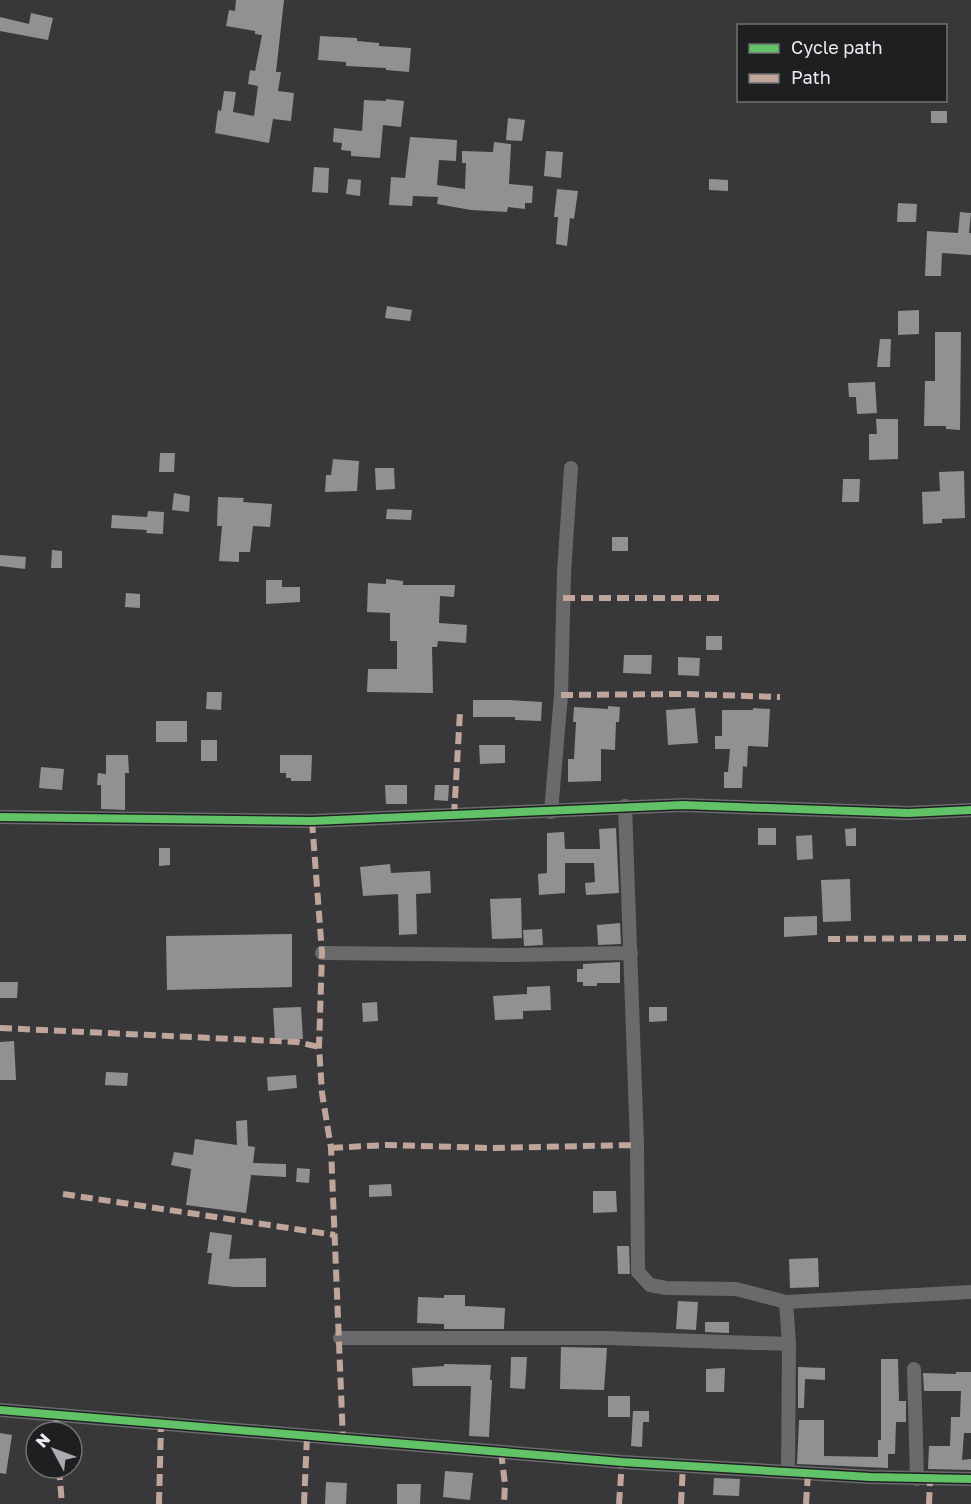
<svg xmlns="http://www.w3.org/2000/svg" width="971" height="1504" font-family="'Golos Text',sans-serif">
<rect width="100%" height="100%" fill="#38383b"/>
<g fill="#919194">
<path d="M236 0H284L276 72H281L278 91 294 93 291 121 273 119 269 143 215 133 218 110 221 111 224 91 236 92 233 112 254 116 258 86 248 84 250 70 255 71 262 35 255 34V31L226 26 229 10 235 11Z"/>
<path d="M31 13 53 18 48 40 0 31V17L29 24Z"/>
<path d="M320 36 357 38V41L379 43V46L411 48 409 72 386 70V68L346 66V62L318 60Z"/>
<path d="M386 99 404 101 401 127 383 125 380 158 351 156V151L341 150 342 143 333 142 334 128 362 131 364 100 386 101Z"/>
<rect x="931" y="111" width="16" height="12"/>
<path d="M508 118 525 120 522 141 506 140Z"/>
<path d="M410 137 457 140 456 161 439 160 437 185 465 189 466 163H462V151L493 152 494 142 511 144 509 184 533 186 532 203H525V209L508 207 507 212 471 210 437 204 438 197 413 196 412 206 389 205 391 177 405 178Z"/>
<path d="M546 151 563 152 561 178 544 176Z"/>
<path d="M314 167 329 168 328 193 312 192Z"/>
<path d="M348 179 361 180 360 196 346 194Z"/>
<path d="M709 179 728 180V191L709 190Z"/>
<path d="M557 189 578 191 574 219 570 218 567 246 556 244 558 217H554Z"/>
<path d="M898 203 917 204 916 222H897Z"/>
<path d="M960 212 971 213 969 233H971V255L942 253 941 276H925L927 231 958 233Z"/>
<path d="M387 306 412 310 410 321 385 318Z"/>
<path d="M919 310V334L898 335V311Z"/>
<path d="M935 332H961L960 430 946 429V426H924L925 381H935Z"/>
<path d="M880 339H891L890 367H877Z"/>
<path d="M875 382 877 413 857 414 856 397H849L848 383Z"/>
<path d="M876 419H898V459L869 460V434H877Z"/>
<path d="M160 453H175L174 472H159Z"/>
<path d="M333 459 359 461 357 491 325 492 326 475H331Z"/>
<path d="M375 468H394L395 489 376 490Z"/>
<path d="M964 471 965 518 942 519V523L923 524 922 492 940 491 939 472Z"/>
<path d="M843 479H860L859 502H842Z"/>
<path d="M174 493 190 496 189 512 172 510Z"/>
<path d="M218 497 244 498 243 502 272 504 270 527 253 526 250 552H239V562L219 561 222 526H217Z"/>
<path d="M387 509 412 510 411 520 386 519Z"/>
<path d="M148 511 164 512 163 534 146 533 147 530 111 528 112 515 147 517Z"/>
<rect x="612" y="537" width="16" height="14"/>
<path d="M52 550 62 551V568H51Z"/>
<path d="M0 555 26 557 25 569 0 566Z"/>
<path d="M386 579 403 581V585H455L454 597 440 596 439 623 467 625 466 643 438 641 437 647H432L433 693 367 692 368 669H397V641H390V613L367 612 368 583 386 584Z"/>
<path d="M266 580H282V587H300V602L266 604Z"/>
<path d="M126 593 140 594V608L125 607Z"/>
<rect x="706" y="636" width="16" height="14"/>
<path d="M624 655H652L651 674 623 673Z"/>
<path d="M678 657 700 658 699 676 678 675Z"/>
<path d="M207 692H222L221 710 206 709Z"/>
<path d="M473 700H509L542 702 541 721 515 720V717H473Z"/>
<path d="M608 706 620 707 619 722H616L615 750 601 749V781L568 782V759H574L576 722H573L574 707 608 709Z"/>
<path d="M695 708 698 743 668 745 666 710Z"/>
<path d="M753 708 770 709 768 747 748 746 747 767 743 766 742 788H724V772H728L730 749H715V736H722V710H753Z"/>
<rect x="156" y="721" width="31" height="21"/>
<rect x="201" y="740" width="16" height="21"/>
<path d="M479 745H505V763L480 764Z"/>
<path d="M106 755H128L129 773H125V810L101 809V785H97L98 773 106 774Z"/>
<path d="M280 755H312L311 781H291V778H286V773H280Z"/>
<path d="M41 767 64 769 62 790 39 788Z"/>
<path d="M385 785H407V804H386Z"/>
<path d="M435 785H449L448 801 434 800Z"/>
<path d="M616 828 619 893 586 895 585 883 595 882 594 863H565V893L539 895 538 874 547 873V833L564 832 565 849H600L599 829Z"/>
<rect x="758" y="828" width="18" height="17"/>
<path d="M856 828V846H846L845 829Z"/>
<path d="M812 835 813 859 797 860 796 836Z"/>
<path d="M159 848H170V865L159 866Z"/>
<path d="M390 864 391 873 430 871 431 893 416 894 417 934 399 935 398 894 363 896 360 867Z"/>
<path d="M850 879 851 921 823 922 821 880Z"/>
<path d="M521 898 522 938 492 939 490 899Z"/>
<path d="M817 916V935L784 937V917Z"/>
<path d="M620 923 621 944 598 945 597 925Z"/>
<path d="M542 929 543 945 524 946 523 930Z"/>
<path d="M292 934V987L167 990 166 936Z"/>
<path d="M620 962V983H597V986H583V982H577V969H583V964Z"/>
<path d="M0 982H18L17 998H0Z"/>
<path d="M550 986 551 1010 523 1011V1019L495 1020 493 996 527 994V987Z"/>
<path d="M377 1002 378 1021 363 1022 362 1003Z"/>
<path d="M301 1007 303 1039 275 1040 273 1008Z"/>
<path d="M649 1007H667V1021L649 1022Z"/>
<path d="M14 1041 16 1080H0V1042Z"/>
<path d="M106 1072 128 1073 127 1086 105 1085Z"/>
<path d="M296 1075 297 1088 268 1091 267 1077Z"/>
<path d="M247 1120 248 1146 255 1147 253 1163 286 1164V1177L251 1175 246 1213 186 1205 191 1169 171 1165 174 1152 193 1155 195 1139 237 1145 236 1121Z"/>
<path d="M297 1168 310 1169 309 1183 296 1182Z"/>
<path d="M391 1184 392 1196 369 1197V1185Z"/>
<path d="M593 1191H616L617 1212 593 1213Z"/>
<path d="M210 1232 232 1235 229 1259 266 1258V1287H234L208 1284 212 1253H207Z"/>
<path d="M617 1246H629L630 1274H618Z"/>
<path d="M818 1258 819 1287 790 1288 789 1259Z"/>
<path d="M444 1295H465V1306L505 1308 504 1329H444V1324L417 1323 418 1297 444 1298Z"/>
<path d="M678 1301 698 1302 696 1330 676 1329Z"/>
<path d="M705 1322H729V1333L705 1332Z"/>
<path d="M561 1347 607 1348 604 1390 560 1389Z"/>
<path d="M511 1357H527L525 1389 510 1388Z"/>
<path d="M881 1359H898L899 1401H906V1422H896L895 1454H888V1468L797 1464 799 1420H824V1456L878 1457V1440H881Z"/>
<path d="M444 1364 491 1365 490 1380H492L489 1437 469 1436 471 1386H413L412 1368 444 1366Z"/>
<path d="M798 1367 825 1368V1380L805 1379 804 1408H798Z"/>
<path d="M725 1368 724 1392H706V1369Z"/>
<path d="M956 1372H971V1433H964L962 1460 971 1459V1470L928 1469 929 1446H950L951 1417H960L961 1391H924L923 1373 956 1374Z"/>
<rect x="608" y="1396" width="22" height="21"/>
<path d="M633 1411H649V1422H643L642 1447 631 1446Z"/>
<path d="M0 1433 12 1435 6 1474 0 1473Z"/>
<path d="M445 1471 473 1473 470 1500 443 1497Z"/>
<path d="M714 1478 740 1479 739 1496 713 1495Z"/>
<path d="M326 1482 347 1483 346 1504H325Z"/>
<path d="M397 1484H421L420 1504H397Z"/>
</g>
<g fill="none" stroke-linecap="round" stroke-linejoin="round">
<g stroke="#6a6a6c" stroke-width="14">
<path d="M625 806 637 1145 638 1272 650 1285 666 1288 736 1289 786 1302 971 1292"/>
<path d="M551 812 561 695 564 573 571 468"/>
<path d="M0 817 312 821 683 805 908 813 971 810"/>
<path d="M322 953 511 955 631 953"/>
<path d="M786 1302 789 1344 788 1472"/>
<path d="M340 1338H608L789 1344"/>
<path d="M914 1369 917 1479"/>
<path d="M0 1410 622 1462 870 1477 971 1479"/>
</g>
<g stroke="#c0a59a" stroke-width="6" stroke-dasharray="12 6" stroke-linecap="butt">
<path d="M563 598H724"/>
<path d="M561 695 683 694 780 697"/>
<path d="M454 816 460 712"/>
<path d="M312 821 322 953 319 1047 322 1093 331 1148 343 1440"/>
<path d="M828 939 971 938"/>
<path d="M0 1028 297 1042 319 1047"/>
<path d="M331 1148 386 1145 491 1148 637 1145"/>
<path d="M63 1194 335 1235"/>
<path d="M56 1414 57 1432"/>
<path d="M501 1452 505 1484 504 1504"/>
<path d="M59 1468 62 1504"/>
<path d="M159 1504 161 1424"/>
<path d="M304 1504 307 1436"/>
<path d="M619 1504 622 1462"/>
<path d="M681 1504 683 1465"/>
<path d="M806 1504 808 1473"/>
<path d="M929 1504 930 1480"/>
</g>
<defs>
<g id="cycleway">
<path d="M0 817 312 821 683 805 908 813 971 810"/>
<path d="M0 1410 622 1462 870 1477 971 1479"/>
</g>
</defs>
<use href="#cycleway" stroke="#1e1f21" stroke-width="11"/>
<use href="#cycleway" stroke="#61c268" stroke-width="8"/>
</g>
<rect x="737" y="24" width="210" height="78" fill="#1e1f21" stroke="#707173" stroke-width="1.5"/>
<rect x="749" y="44" width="30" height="9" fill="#61c268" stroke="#707173" stroke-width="1.5"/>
<text x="791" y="54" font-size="18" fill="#ebebef">Cycle path</text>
<rect x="749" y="74" width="30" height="9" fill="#c0a59a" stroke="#707173" stroke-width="1.5"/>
<text x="791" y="84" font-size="18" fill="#ebebef">Path</text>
<g transform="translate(54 1450) rotate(311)"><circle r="28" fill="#1e1f21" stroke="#707173" stroke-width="1.5"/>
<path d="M0-4.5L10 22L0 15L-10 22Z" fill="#acacb0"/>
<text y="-9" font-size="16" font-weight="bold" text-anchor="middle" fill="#ebebef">N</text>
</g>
</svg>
